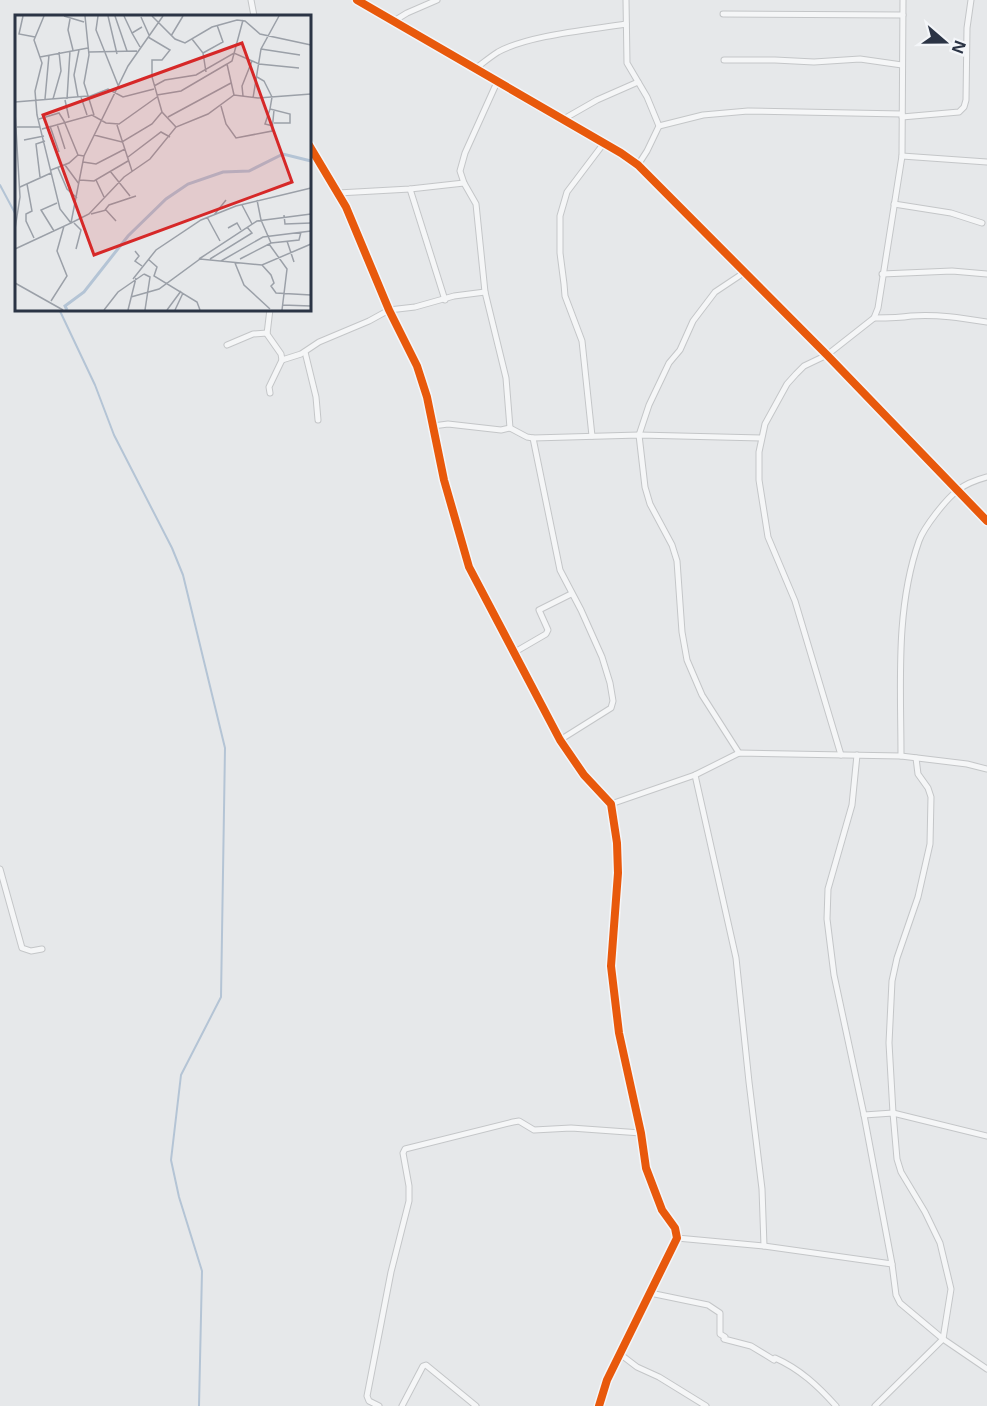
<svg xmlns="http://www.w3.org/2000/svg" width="987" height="1406" font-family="'Open Sans',sans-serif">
<rect width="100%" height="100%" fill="#e6e8ea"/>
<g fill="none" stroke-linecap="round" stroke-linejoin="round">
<g stroke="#b4c4d5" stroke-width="2">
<path d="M0 185 16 215"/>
<path d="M59 309 95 385 114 435 172 548 183 575 225 748 221 997 181 1075 171 1160 179 1197 202 1271 199 1406"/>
</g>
<defs>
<g id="street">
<path d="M251 0 254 16"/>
<path d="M626 0 627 63 647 97 659 126 647 151 638 165"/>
<path d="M723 14 903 15"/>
<path d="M394 21 407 13 437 0"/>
<path d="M724 60H775L814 62 860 59 902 65"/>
<path d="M475 69C483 63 490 57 498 52 529 35 589 30 626 24"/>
<path d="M498 80 465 153 460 171 464 183 476 204 485 292 506 378 510 428"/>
<path d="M902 117 959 112 964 107 966 100 967 28 971 0"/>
<path d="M562 120 597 100 638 82"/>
<path d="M659 126 703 115 748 111 902 114"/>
<path d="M309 145 346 207 389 310 417 366 427 397 444 480 469 567 560 740 584 775 611 804 617 843 618 873 611 966 619 1033 641 1133 646 1168 662 1210 675 1228 677 1238 607 1380 599 1406"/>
<path d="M902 156 987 162"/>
<path d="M410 189 445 300"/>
<path d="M338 193 410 189 464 183"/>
<path d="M894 204 951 213 982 223"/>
<path d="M882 274 952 271 987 274"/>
<path d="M874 318C887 318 899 318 911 316 937 314 962 318 987 322"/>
<path d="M227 345 253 334 267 333"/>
<path d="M305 352 316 397 318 420"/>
<path d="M282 360 301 354 319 342 369 321 389 310 415 307 454 296 485 292"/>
<path d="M270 393 269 387 282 360 281 354 267 334 270 309"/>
<path d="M433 426 448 424 501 430 510 428 527 437 533 438 639 435 761 438"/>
<path d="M592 436 582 341 565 296 564 284 560 253V216L567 192 604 143"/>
<path d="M533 438 560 570 581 610 602 657 610 683 613 701 611 708 560 740"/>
<path d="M515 652 546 634 548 630 539 610 571 594"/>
<path d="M739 753 702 695 687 660 682 632 677 561 672 545 650 504 645 487 639 435 649 405 669 363 680 350 693 321 715 292 745 272"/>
<path d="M841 755 795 601 768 537 759 480V452L765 424 787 384 796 374 804 366 827 355 874 318 878 308 902 156 903 0"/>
<path d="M857 755 852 805 828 889 827 919 834 975 864 1115 892 1264"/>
<path d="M901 756C901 685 895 609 919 541 924 527 946 499 958 490 967 483 976 480 987 477"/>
<path d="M695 775 736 958 749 1082 762 1189 764 1246"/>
<path d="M611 804 695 775 739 753 901 756 967 764 987 769"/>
<path d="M0 869 22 948 31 951 42 949"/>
<path d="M864 1115 893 1113 987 1136"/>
<path d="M677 1238 764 1246 892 1264 896 1295 900 1303 943 1339 987 1369"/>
<path d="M650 1293 708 1305 720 1313V1334L725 1337 724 1339 751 1346 774 1360 775 1358C800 1369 818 1386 836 1406"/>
<path d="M620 1354 637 1367 659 1377 706 1406"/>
<path d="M379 1406 369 1401 367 1396 391 1272 409 1201V1186L403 1153 405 1149 513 1122 519 1121 534 1130 571 1128 641 1133"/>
<path d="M402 1406 423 1366 426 1365 476 1406"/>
<path d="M875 1406 943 1339 951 1289 940 1243 925 1212 901 1172 897 1159 893 1113 889 1043 892 981 897 958 918 897 930 844 931 797 928 788 918 774 916 758"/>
</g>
<path id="secondary" d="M357 0 621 153 638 165 827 355 987 521"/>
</defs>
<use href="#street" stroke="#c4c6c8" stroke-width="7"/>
<use href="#secondary" stroke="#c4c6c8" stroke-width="10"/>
<use href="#street" stroke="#f5f6f7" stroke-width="5"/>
<use href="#secondary" stroke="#f8f8f8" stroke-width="8"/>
<defs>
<g id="cycleway">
<path d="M357 0 621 153 638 165 827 355 987 521"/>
<path d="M309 145 346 207 389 310 417 366 427 397 444 480 469 567 560 740 584 775 611 804 617 843 618 873 611 966 619 1033 641 1133 646 1168 662 1210 675 1228 677 1238 607 1380 599 1406"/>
</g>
</defs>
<use href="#cycleway" stroke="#f4f6f9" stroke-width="11"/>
<use href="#cycleway" stroke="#e8590c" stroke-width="8"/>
</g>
<g transform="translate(15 15)">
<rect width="296" height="296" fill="#e6e8ea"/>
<path fill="none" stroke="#b4c4d5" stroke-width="3" d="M52 295 50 291 69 277 113 221 151 184 173 169 208 157 234 156 268 139 296 146"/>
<path fill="none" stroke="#9ba0a8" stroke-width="1.5" d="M8 1 4 19 20 22M29 1 19 25 27 48 20 76 22 100 45 194 56 208 74 199 109 162 135 144 161 112 193 99 219 80 243 83 296 79M49 1 69 7M70 1 74 40 69 68 79 100M83 1 81 15 103 70M93 1 102 39M100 1 112 36M109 1 117 18M137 1 160 24 170 28 197 12 222 5 230 6 245 19 296 30M126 2 134 20M55 4 53 15 58 35M156 21 168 1M133 22 155 35 147 45H137V62L147 97 161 112M177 24 188 38 191 57M125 32 117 18 127 12M246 34 285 40M74 37 122 36M188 38 208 27 202 10M25 42 73 33M242 62 249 66 257 82 255 94 275 99V108H259M139 71 150 65 181 60 219 38 244 49 284 53M142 80 166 76 212 49M219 80 212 49 217 46 228 5M228 81 227 71 237 46M63 82 59 60 64 35M66 82 72 100M73 82 93 74 108 82 139 74M238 83 246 34 264 1M30 84 34 40M38 84 46 56 44 37M52 84 55 36M50 85 54 103M0 87 73 81M206 91 211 109 221 123 257 116 259 95M255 94 250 109 258 111M0 97 5 182 0 214M153 102 216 68M24 104 44 98 49 106M49 106 63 140M42 109 50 134M102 110 117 156M35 111 44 137M2 112H25M27 114 77 100 91 108 104 109 142 82M79 120 107 127 137 109 147 97M9 125 29 121M113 142 146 117 155 122M68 147 81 149 110 134M50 150 64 169M43 153 52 174 62 183M36 155 54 148 63 140 69 141M95 156 115 181M25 162 21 129 30 126M65 165 79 166 113 146M81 165 89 182M12 169 17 196 11 199V206L19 223M5 172 36 158M242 185 246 205M227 190 237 209M90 195 94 190 121 181M76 199 91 195 101 206M199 200 211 185M269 200 270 209 296 208M192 202 205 226M246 205 256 228M59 208 66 215 61 234M213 213 222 208 226 215M39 216 26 195 42 188M272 226 279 247M254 229 272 254 267 295M0 234 56 208 69 141 113 51 148 1M120 236 124 241 120 246 127 251M133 244 142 252 139 261 182 287 185 295M184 244 242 206 296 199M195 244 237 218 232 212M225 244 256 228 284 225 286 217M206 246 248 222 296 216M220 248 229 270 255 294M247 250 256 260 259 268 256 271 261 278 296 280M129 259 135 262 130 295M118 264 141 235 186 205 221 191 296 173M0 268 48 295M116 282 144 274 185 244 247 250 296 229M36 286 52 261 42 236 49 211M267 290 296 291M89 295 103 277 129 259M113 295 121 263M152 295 166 276M160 295 168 278"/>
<path fill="#d62828" fill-opacity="0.15" stroke="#d62828" stroke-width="3" d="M227 28 277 167 79 240 28 100Z"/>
<rect width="296" height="296" fill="none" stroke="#2b3445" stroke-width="3"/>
</g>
<g transform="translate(945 42) rotate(110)" stroke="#f4f6f9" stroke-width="4.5" paint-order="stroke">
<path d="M0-4.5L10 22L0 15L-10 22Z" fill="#2b3445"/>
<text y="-9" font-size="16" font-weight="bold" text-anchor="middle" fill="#2b3445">N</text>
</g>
</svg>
